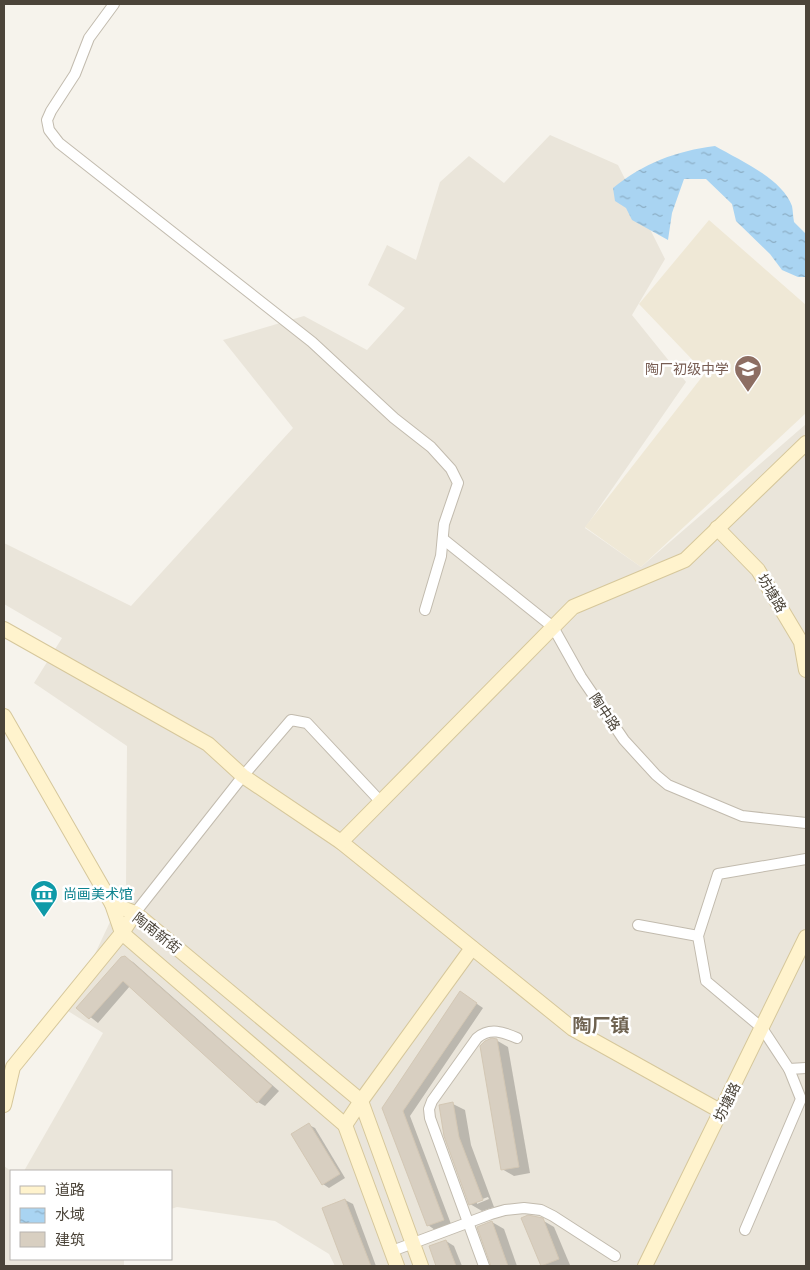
<svg xmlns="http://www.w3.org/2000/svg" width="810" height="1270" font-family="'PT Sans','Noto Sans SC',sans-serif">
<defs>
<pattern id="water-ripples" width="26" height="14" patternUnits="userSpaceOnUse" patternTransform="scale(1.25)"><rect width="26" height="14" fill="#a9d4f2"/><path d="M2 4q2-2 4 0t4 0M15 11q2-2 4 0t4 0" fill="none" stroke="#8caec5"/></pattern>
</defs>
<rect width="100%" height="100%" fill="#f6f3ec"/>
<g fill="#eae5da">
<path d="M550 135 618 165 665 259 632 315 686 382 585 528 641 567 806 424V1266H335L329 1254 275 1221 177 1207 171 1209V1171H24L103 1033 68 1011 126 888 127 746 34 683 62 638 4 604V543L131 606 293 428 223 340 304 316 367 350 405 308 368 285 387 245 416 260 440 182 469 156 504 183Z"/>
<path d="M4 1166 11 1171V1259H124V1266H4Z"/>
</g>
<path fill="#efe8d6" d="M709 220 806 305V413L641 567 585 527 705 373 639 304Z"/>
<path fill="url(#water-ripples)" d="M715 146C739 160 782 178 792 206 793 211 793 217 794 222L806 234V277H798L782 270 770 254 736 221 732 204 706 179H684L672 213 668 240 632 220 626 208 615 201 613 188C644 163 676 151 715 146Z"/>
<g fill="#0003" fill-rule="evenodd">
<path d="M124 957 133 962 279 1091 265 1106 258 1102 130 986 98 1023 78 1007Z"/>
<path d="M467 997 483 1008 410 1116 451 1224 435 1230 428 1225 383 1108Z"/>
<path d="M496 1040 508 1047 530 1173 514 1176 502 1169Z"/>
<path d="M453 1104 465 1110 471 1145 494 1207 482 1211 470 1204ZM488 1197 489 1199 477 1204V1201Z"/>
<path d="M309 1125 315 1128 345 1178 329 1188 323 1184 293 1134Z"/>
<path d="M345 1200 353 1204 376 1266H346L324 1208Z"/>
<path d="M542 1220 554 1227 570 1265H542Z"/>
<path d="M492 1222 504 1229 517 1266H492L479 1227Z"/>
<path d="M446 1241 454 1246 462 1266H438L430 1247Z"/>
</g>
<g fill="#d8cfc1" stroke="#d3c7b4">
<path d="M125 956 272 1086 257 1103 123 981 89 1019 76 1008 121 957Z"/>
<path d="M460 991 477 1003 403 1111 444 1220 427 1226 382 1108Z"/>
<path d="M492 1038 497 1039 519 1167 501 1170 480 1046 485 1041Z"/>
<path d="M453 1102 459 1137 483 1200 469 1205 444 1136 439 1105Z"/>
<path d="M309 1123 340 1174 322 1185 291 1134Z"/>
<path d="M345 1199 371 1266H344L322 1208Z"/>
<path d="M528 1215 543 1218 559 1259 541 1266 521 1218Z"/>
<path d="M492 1221 508 1266H491L477 1227Z"/>
<path d="M446 1240 456 1266H436L429 1246Z"/>
</g>
<g fill="none" stroke-linecap="round" stroke-linejoin="round">
<defs>
<g id="street">
<path d="M114 4 89 38 75 74 51 111 47 120 49 130 59 143 312 342 394 418 431 447 451 469 458 483 444 524 441 556 425 610"/>
<path d="M443 539 553 627 581 677 624 740 656 775 668 785 742 816 806 823"/>
<path d="M135 913 243 776 291 720 307 723 381 802"/>
<path d="M638 925 698 936"/>
<path d="M789 1069 806 1068"/>
<path d="M745 1230 801 1099 789 1069 762 1028 706 981 698 936 718 874 806 859"/>
<path d="M392 1251 491 1214 505 1210 524 1208 541 1210 553 1216 615 1256"/>
<path d="M484 1266 430 1118 429 1109 432 1101 477 1038C490 1027 503 1032 517 1038"/>
</g>
<g id="secondary">
<path d="M717 528 758 570 801 642 806 670"/>
<path d="M4 629 208 744 243 776 341 842 573 1029 722 1112"/>
<path d="M4 716 112 904 122 933 345 1125 397 1266"/>
<path d="M341 842 573 607 685 560 806 443"/>
<path d="M112 904 135 913 361 1101 421 1266"/>
<path d="M4 1105 13 1067 122 933 135 913"/>
<path d="M345 1125 361 1101 472 948"/>
<path d="M645 1266 806 937"/>
</g>
</defs>
<use href="#street" stroke="#c2bbae" stroke-width="12"/>
<use href="#secondary" stroke="#d6c79b" stroke-width="16"/>
<use href="#street" stroke="#fff" stroke-width="10"/>
<use href="#secondary" stroke="#fff3cd" stroke-width="14"/>
</g>
<defs>
<symbol id="school-pin" viewBox="-11 -11 22 30"><path d="M0 17L-7.5 6A9.5 9.5 0 1 1 7.5 6Z" fill="#8d6e63" stroke="#fff"/><path d="M0-5L7-2L0 1L-7-2ZM-4 1L0 2.5L4 1V4Q0 6-4 4Z" fill="#fff"/></symbol>
<symbol id="museum-pin" viewBox="-11 -11 22 30"><path d="M0 17L-7.5 6A9.5 9.5 0 1 1 7.5 6Z" fill="#0f9aa8" stroke="#fff"/><path d="M0-6L6-3V-2H-6V-3ZM-5-1h2V3h-2ZM-1-1h2V3h-2ZM3-1h2V3H3ZM-6 4H6V6H-6Z" fill="#fff"/></symbol>
</defs>
<g fill-rule="evenodd">
<use href="#school-pin" x="732" y="353" width="32" height="43"/>
<use href="#museum-pin" x="28" y="878" width="32" height="43"/>
</g>
<g text-anchor="middle" dominant-baseline="central" stroke-width="5" stroke-linejoin="round" paint-order="stroke">
<g font-size="14" fill="#785e54" stroke="#fff" text-anchor="end">
<text x="729" y="369">陶厂初级中学</text>
</g>
<g font-size="14" fill="#4b4439" stroke="#fff">
<text transform="translate(772 593) rotate(59)">坊塘路</text>
<text transform="translate(605 712) rotate(56)">陶中路</text>
<text transform="translate(157 933) rotate(38)">陶南新街</text>
<text transform="translate(727 1102) rotate(-64)">坊塘路</text>
</g>
<g font-size="14" fill="#0d838f" stroke="#fff" text-anchor="start">
<text x="63" y="894">尚画美术馆</text>
</g>
<g font-size="19" font-weight="bold" fill="#6e6250" stroke="#fff">
<text x="601" y="1025">陶厂镇</text>
</g>
</g>
<rect width="810" height="1270" fill="none" stroke="#4b4439" stroke-width="10"/>
<rect x="10" y="1170" width="162" height="90" fill="#ffffff" stroke="#b7b4b0"/>
<rect x="20" y="1186" width="25" height="8" fill="#fff3cd" stroke="#b7b4b0"/>
<text x="55" y="1195" font-size="15" fill="#4b4439">道路</text>
<rect x="20" y="1208" width="25" height="15" fill="url(#water-ripples)" stroke="#b7b4b0"/>
<text x="55" y="1220" font-size="15" fill="#4b4439">水域</text>
<rect x="20" y="1232" width="25" height="15" fill="#d8cfc1" stroke="#b7b4b0"/>
<text x="55" y="1245" font-size="15" fill="#4b4439">建筑</text>
</svg>
